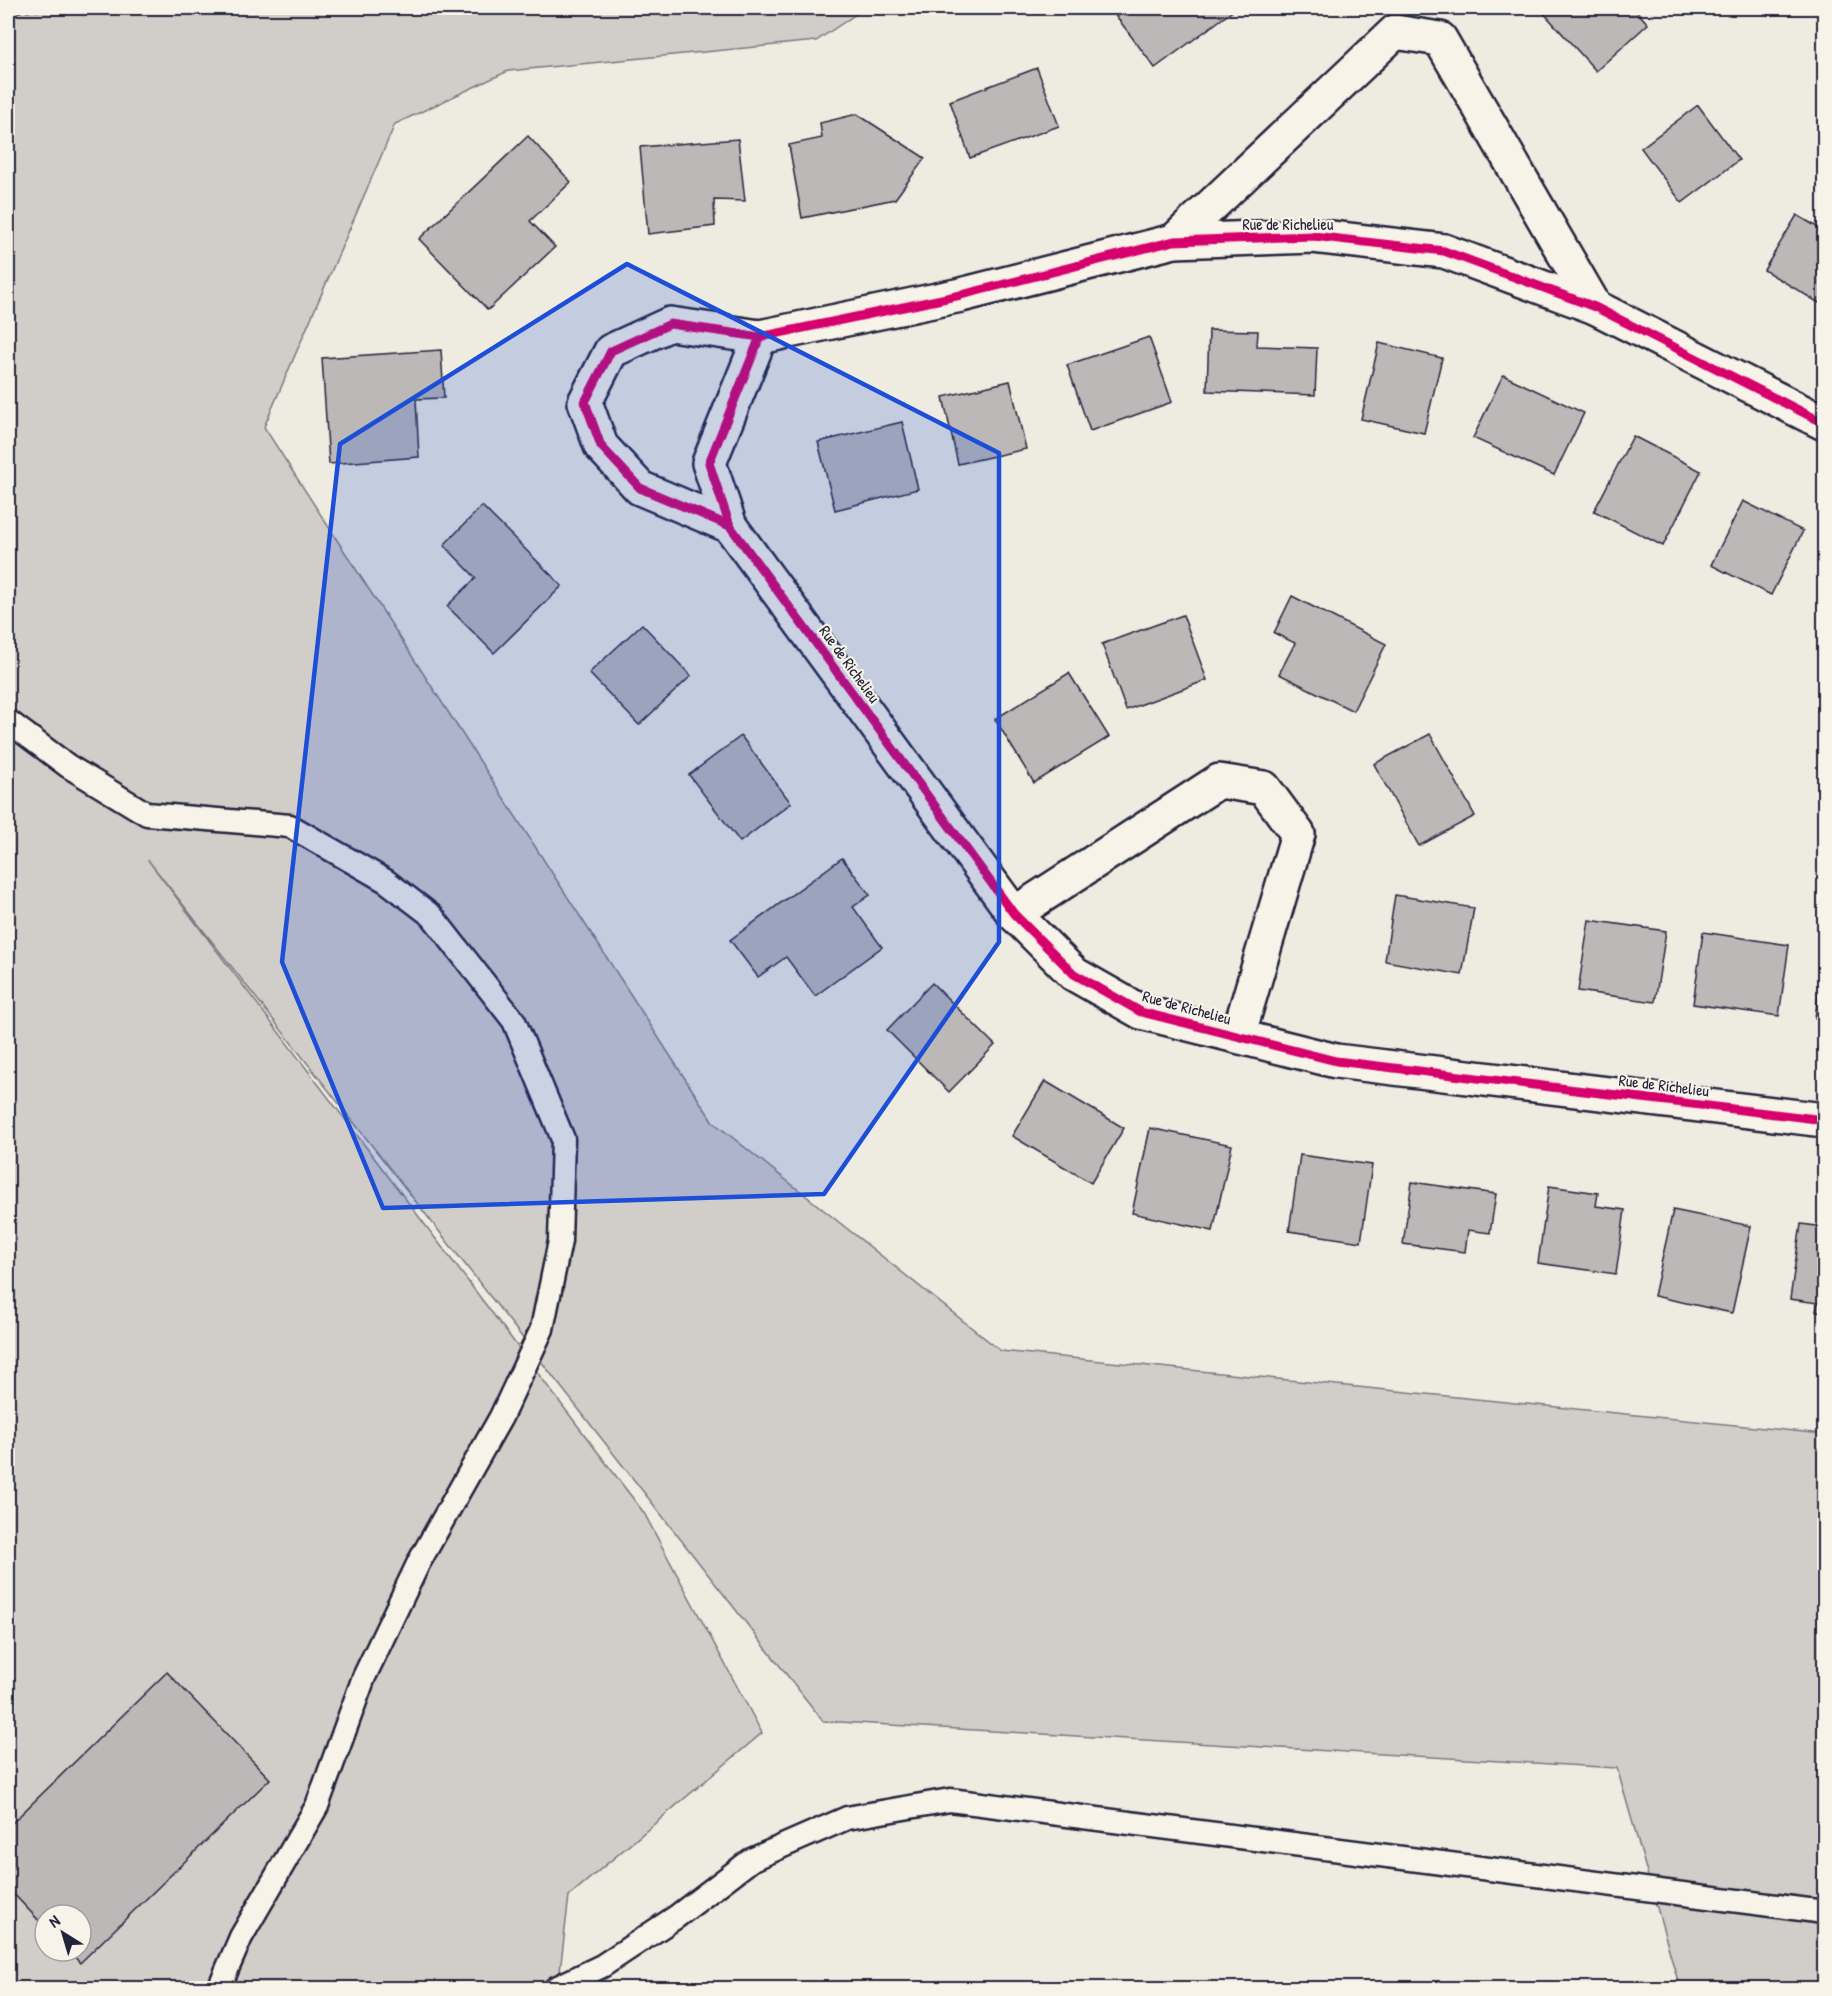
<svg xmlns="http://www.w3.org/2000/svg" width="1832" height="1996" font-family="'Patrick Hand',sans-serif">
<rect width="100%" height="100%" fill="#eeebe1"/>
<filter id="ink" filterUnits="userSpaceOnUse"><feTurbulence type="fractalNoise" baseFrequency=".0167" numOctaves="2"/><feDisplacementMap in="SourceGraphic" scale="12" xChannelSelector="R" yChannelSelector="G"/><feConvolveMatrix kernelMatrix="1 2 1 2 8 2 1 2 1" color-interpolation-filters="sRGB"/></filter>
<g filter="url(#ink)">
<path fill="#d1cdc9" stroke="#7a7882" stroke-width="1.5" fill-rule="evenodd" d="M8 8H865L816 41 508 71 395 124 264 427 713 1122 1001 1351 1824 1434V1988H1680L1617 1768 823 1721 148 860 644 1513 762 1733 569 1896 558 1988H8ZM45 1915H81V1951H45Z"/>
<g fill="#bbb8b7" stroke="#22223b" stroke-width="1.5">
<path d="M1110 8H1232L1234 10 1155 68Z"/>
<path d="M1546 8H1634L1648 24 1596 71 1542 11Z"/>
<path d="M1037 68 1059 126 970 158 950 101Z"/>
<path d="M1698 105 1739 160 1682 203 1641 148Z"/>
<path d="M857 114 925 158 895 199 802 218 789 145 822 138 820 123Z"/>
<path d="M528 136 571 182 530 221 555 247 488 310 419 239Z"/>
<path d="M738 139 745 201 714 200 715 226 648 234 640 147Z"/>
<path d="M1797 215 1824 231V306L1764 270Z"/>
<path d="M1209 330 1258 331 1257 346 1317 348 1315 395 1207 391Z"/>
<path d="M1149 337 1172 402 1090 431 1067 365Z"/>
<path d="M1379 343 1442 358 1424 433 1361 419Z"/>
<path d="M441 350 444 398 416 399 419 457 329 464 322 358Z"/>
<path d="M1503 375 1584 413 1554 475 1473 438Z"/>
<path d="M1010 381 1026 449 958 464 943 397Z"/>
<path d="M902 422 918 489 835 510 818 442Z"/>
<path d="M1633 436 1701 471 1663 546 1594 511Z"/>
<path d="M1743 501 1803 531 1771 595 1711 565Z"/>
<path d="M482 506 562 586 494 653 447 606 476 578 444 545Z"/>
<path d="M1292 596 1386 644 1353 711 1279 674 1295 643 1274 633Z"/>
<path d="M1183 615 1207 680 1126 710 1102 644Z"/>
<path d="M642 624 691 676 639 725 589 673Z"/>
<path d="M1069 673 1109 737 1034 783 995 719Z"/>
<path d="M1430 734 1475 816 1419 846 1374 764Z"/>
<path d="M741 736 791 803 740 842 689 775Z"/>
<path d="M842 858 870 895 853 907 882 947 815 996 786 957 758 977 730 940Z"/>
<path d="M1395 895 1474 908 1462 975 1385 961Z"/>
<path d="M1589 920 1666 931 1655 1002 1578 991Z"/>
<path d="M1703 932 1789 945 1779 1016 1693 1004Z"/>
<path d="M1821 973H1824V1020L1815 1018Z"/>
<path d="M932 983 995 1045 949 1092 887 1030Z"/>
<path d="M1045 1081 1124 1128 1091 1183 1012 1136Z"/>
<path d="M1150 1128 1232 1145 1213 1231 1132 1213Z"/>
<path d="M1300 1155 1372 1165 1361 1242 1289 1231Z"/>
<path d="M1412 1182 1496 1194 1490 1233 1468 1230 1465 1252 1403 1244Z"/>
<path d="M1549 1186 1598 1193 1596 1206 1625 1210 1616 1274 1538 1263Z"/>
<path d="M1673 1210 1751 1226 1732 1313 1654 1296Z"/>
<path d="M1801 1224 1824 1227V1312L1816 1311 1818 1303 1790 1299Z"/>
<path d="M167 1672 270 1779 80 1963 69 1951H81V1915H45V1927L8 1888V1827Z"/>
</g>
<g fill="none" stroke-linecap="round" stroke-linejoin="round">
<defs>
<g id="lane">
<path d="M8 721 68 766 147 814 290 826 386 881 432 916 514 1021 563 1139 560 1241 542 1329 501 1417 419 1562 364 1677 317 1806 241 1937 219 1988"/>
<path d="M556 1988 602 1966 676 1917 751 1860 847 1818 950 1800 1824 1912"/>
</g>
<g id="street">
<path d="M1174 241 1395 32 1440 39 1595 307"/>
<path d="M760 337 709 463 730 526 1014 914 1074 974 1141 1012 1336 1061 1824 1120"/>
<path d="M730 526 640 488 601 446 585 402 611 351 670 324 760 337 961 295 1174 241 1313 236 1444 251 1595 307 1824 423"/>
<path d="M1014 914 1219 781 1264 788 1298 834 1238 1036"/>
</g>
</defs>
<use href="#lane" stroke="#22223b" stroke-width="27"/>
<use href="#street" stroke="#22223b" stroke-width="38"/>
<path stroke="#22223b" stroke-width="4" stroke-dasharray="4.5 4.5" stroke-linecap="butt" d="M8 11 78 8"/>
<use href="#lane" stroke="#f7f3e8" stroke-width="22"/>
<use href="#street" stroke="#f7f3e8" stroke-width="33"/>
<defs>
<g id="cycleway">
<path d="M760 337 709 463 730 526 1014 914 1074 974 1141 1012 1336 1061 1824 1120"/>
<path d="M730 526 640 488 601 446 585 402 611 351 670 324 760 337 961 295 1174 241 1313 236 1444 251 1595 307 1824 423"/>
</g>
</defs>
<use href="#cycleway" stroke="#f7f3e8" stroke-width="13"/>
<use href="#cycleway" stroke="#d6006c" stroke-width="9"/>
</g>
</g>
<path fill="#1d4ed8" fill-opacity="0.2" stroke="#1d4ed8" stroke-width="4.5" stroke-linejoin="round" d="M627 264 999 453V942L824 1194 383 1208 282 962 340 444Z"/>
<g text-anchor="middle" dominant-baseline="central" stroke-width="4.5" stroke-linejoin="round" paint-order="stroke">
<g font-size="16" fill="#22223b" stroke="#f7f3e8">
<text x="1288" y="224">Rue de Richelieu</text>
<text transform="translate(850 664) rotate(54)">Rue de Richelieu</text>
<text transform="translate(1187 1007) rotate(15)">Rue de Richelieu</text>
<text transform="translate(1664 1085) rotate(7)">Rue de Richelieu</text>
</g>
</g>
<rect width="1832" height="1996" fill="none" stroke="#f7f3e8" stroke-width="30"/>
<rect x="15" y="15" width="1802" height="1966" fill="none" stroke="#22223b" stroke-width="2" filter="url(#ink)"/>
<g transform="translate(63 1933) rotate(323)"><circle r="28" fill="#f7f3e8" stroke="#a29fa3" stroke-width="1.5"/>
<path d="M0-4.5L10 22L0 15L-10 22Z" fill="#22223b"/>
<text y="-9" font-size="16" font-weight="bold" text-anchor="middle" fill="#22223b">N</text>
</g>
</svg>
